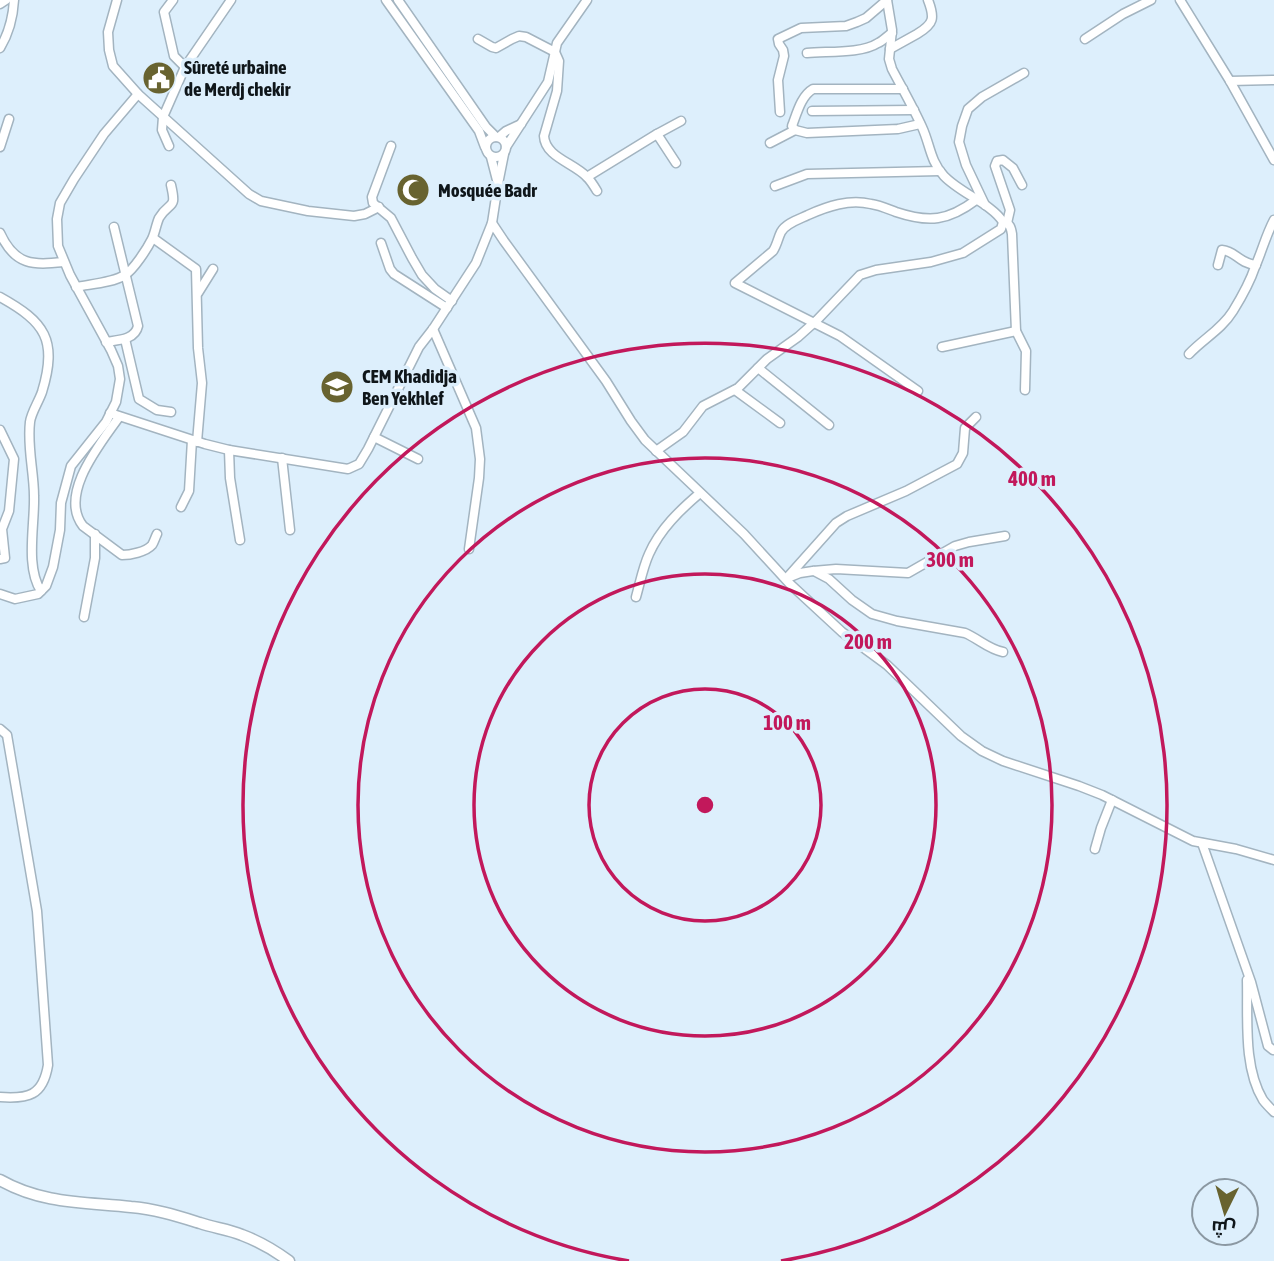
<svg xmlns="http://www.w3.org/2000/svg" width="1274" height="1261" font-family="'Asap Condensed',Cairo,sans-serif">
<rect width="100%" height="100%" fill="#ddeffc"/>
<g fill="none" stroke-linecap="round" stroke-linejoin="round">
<defs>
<g id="minor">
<path d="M117 0 108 32 109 50 113 66 138 94 249 194 261 201 308 211 354 216 365 214 379 207"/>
<path d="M173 0 164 12 174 56 185 67"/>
<path d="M386 0 479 131 485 147"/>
<path d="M398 0 486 127 496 137"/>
<path d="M1180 0 1230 81 1274 160"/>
<path d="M0 4 6 0"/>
<path d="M478 39 492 47 496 48 512 39 519 36 526 37 555 52 559 61 557 91 544 136C545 157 574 163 587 177 591 181 594 186 597 191"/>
<path d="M1085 39 1123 14 1151 0"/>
<path d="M0 48C9 33 13 18 14 0"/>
<path d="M890 49C899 44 908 39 917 34 934 24 935 18 928 0"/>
<path d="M807 53C827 51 861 54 878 43 883 41 887 36 892 33"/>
<path d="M1230 81 1274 80"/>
<path d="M903 89H813C801 96 797 113 792 126L795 130 807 133 898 129 920 124"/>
<path d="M812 111 914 110"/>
<path d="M780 112 778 80 784 56 783 50 779 44 778 39 801 28 846 26 857 22 866 18 887 0"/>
<path d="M657 134 676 163"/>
<circle cx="496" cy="147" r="10"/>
<path d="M499 137 506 131 521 124"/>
<path d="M770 143 795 130"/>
<path d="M169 146 162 130 163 117 185 67 231 0"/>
<path d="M391 146 372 197 373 203 391 218 412 258 422 275 435 289 452 301"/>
<path d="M0 147 9 119"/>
<path d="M506 147 548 82 557 43 587 0"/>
<path d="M491 157 498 184"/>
<path d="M587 177 657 134 681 121"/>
<path d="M775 186 807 174 940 171"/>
<path d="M985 205 966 165 959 142 962 126 968 109 982 97 1024 73"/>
<path d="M1003 222C1010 223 1011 228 1012 234L1016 331 1026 351 1025 390"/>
<path d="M492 223 504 241 606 381 631 421 645 440 744 534 789 583 842 632 887 665 961 736 982 751 1003 761 1079 786 1102 795 1193 841 1236 849 1274 860"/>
<path d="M1007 223 1010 210 995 166 997 161 1003 160 1013 168 1022 185"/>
<path d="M0 233C15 266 33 265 64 262"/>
<path d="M153 238 196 269 198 348 202 383 197 442"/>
<path d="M381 243 390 269 394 274 447 308"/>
<path d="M1218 265 1222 250C1236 251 1238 263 1256 265"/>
<path d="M76 287C91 284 112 283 125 275 134 269 147 249 152 239 155 233 156 225 159 218 170 200 177 211 171 185"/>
<path d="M198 293 213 269"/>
<path d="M0 297C45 322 58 340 42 392 39 401 31 413 30 422 27 447 34 472 34 496 35 524 25 567 41 591"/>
<path d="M433 329 476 428 480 459 479 478 469 549"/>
<path d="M125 339 139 399 157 410 171 412"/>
<path d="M106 342C118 340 135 340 138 326L114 227"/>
<path d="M942 347 1016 331"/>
<path d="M1189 354C1203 339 1222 329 1233 311 1241 298 1250 282 1255 267 1262 251 1266 235 1274 220"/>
<path d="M758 368 829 425"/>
<path d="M735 390 780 423"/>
<path d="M918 391 840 336 735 283 773 251C777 245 778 238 781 232 786 223 800 219 808 215 828 206 849 199 871 204 879 205 888 209 896 212 929 223 948 221 976 200"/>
<path d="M110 413 205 444 229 450 348 469 359 464 368 449 419 347 433 329 476 263 492 223 498 184 504 154"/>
<path d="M119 417C101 443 58 494 83 526L122 555C130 555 146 552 152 545 154 542 155 538 157 534"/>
<path d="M0 430 14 459 9 511 2 529 5 558 0 559"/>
<path d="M374 437 418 459"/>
<path d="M229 450 230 478 240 540"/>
<path d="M656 451 683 432 703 406 738 388 767 359 798 337 817 320 860 275 876 270 931 262 963 253 1001 229 1003 222C992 204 960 193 944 176 930 161 930 144 922 127 913 107 902 88 892 69L889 59 892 30 887 0"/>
<path d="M282 458 290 530"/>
<path d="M181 507 189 491 192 440"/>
<path d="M814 571 829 579 852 600 872 614 897 621 965 633C979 639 988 649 1003 652"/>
<path d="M790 577 800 573 813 571 836 569 908 573 955 546 969 542 1005 536"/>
<path d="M786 579 836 523 847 516 906 491 957 464 963 453 965 428 976 417"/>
<path d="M0 594 15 599 38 594 46 586 53 567 60 530 61 503 71 466 106 422 116 402 120 379 118 366 111 350 70 275 58 246 57 219 60 203 74 179 104 134 138 94"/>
<path d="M636 597C640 583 643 567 649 554 660 529 680 510 700 493"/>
<path d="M84 617 95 558V534"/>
<path d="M0 729 7 735 37 911 48 1065C43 1096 28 1099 0 1097"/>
<path d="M1202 843 1251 982 1268 1046 1273 1050"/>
<path d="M1095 849 1101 828 1112 800"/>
<path d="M1247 980C1248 1018 1243 1067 1263 1100 1266 1104 1270 1108 1274 1112"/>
</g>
<path id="major" d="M0 1180C42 1204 85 1202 131 1207 155 1209 177 1216 200 1223 214 1228 228 1229 242 1235 258 1241 274 1250 289 1261"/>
</defs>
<use href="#minor" stroke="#a3b4c0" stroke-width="11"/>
<use href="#major" stroke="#a3b4c0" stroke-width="13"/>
<use href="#minor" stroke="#fff" stroke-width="8"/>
<use href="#major" stroke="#fff" stroke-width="10"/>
</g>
<g fill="none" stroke="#c2185b" stroke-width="3.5">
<circle cx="705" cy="805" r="116"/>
<circle cx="705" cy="805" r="231"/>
<circle cx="705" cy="805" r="347"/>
<path d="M629 1261A462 462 0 1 1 781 1261"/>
</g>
<defs>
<symbol id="civic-disc" viewBox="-11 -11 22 22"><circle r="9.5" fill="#686330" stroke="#ddeffc"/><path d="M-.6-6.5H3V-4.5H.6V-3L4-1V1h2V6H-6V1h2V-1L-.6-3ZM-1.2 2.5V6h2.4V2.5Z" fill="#fff"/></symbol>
<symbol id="mosque-disc" viewBox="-11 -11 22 22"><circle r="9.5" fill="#686330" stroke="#ddeffc"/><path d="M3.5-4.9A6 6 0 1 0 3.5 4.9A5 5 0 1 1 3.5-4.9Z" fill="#fff"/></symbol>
<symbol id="school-disc" viewBox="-11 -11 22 22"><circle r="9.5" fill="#686330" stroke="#ddeffc"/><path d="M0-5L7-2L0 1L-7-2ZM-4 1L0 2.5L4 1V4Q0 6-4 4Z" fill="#fff"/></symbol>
</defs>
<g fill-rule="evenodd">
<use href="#civic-disc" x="140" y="59" width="38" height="38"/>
<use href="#mosque-disc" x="394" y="171" width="38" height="38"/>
<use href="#school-disc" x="318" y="368" width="38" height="38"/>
</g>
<g text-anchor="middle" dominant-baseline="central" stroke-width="7" stroke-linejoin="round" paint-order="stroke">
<g font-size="19" font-weight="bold" fill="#0f161a" stroke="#ddeffc" text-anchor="start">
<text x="184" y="67">Sûreté urbaine<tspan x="184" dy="22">de Merdj chekir</tspan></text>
<text x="438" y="190">Mosquée Badr</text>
<text x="362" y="376">CEM Khadidja<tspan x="362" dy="22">Ben Yekhlef</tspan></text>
</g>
</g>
<circle cx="705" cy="805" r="10" fill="#c2185b" stroke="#ddeffc" stroke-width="3.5"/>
<g font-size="21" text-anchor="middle" font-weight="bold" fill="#c2185b" stroke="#ddeffc" stroke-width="7" stroke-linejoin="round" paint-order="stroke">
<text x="1032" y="486">400 m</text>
<text x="950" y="567">300 m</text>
<text x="868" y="649">200 m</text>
<text x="787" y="730">100 m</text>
</g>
<g transform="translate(1225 1212) rotate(185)"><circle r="33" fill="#ddeffc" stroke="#8b98a2" stroke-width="2"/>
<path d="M0-5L12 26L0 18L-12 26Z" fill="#686330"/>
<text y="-10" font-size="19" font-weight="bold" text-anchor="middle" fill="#0f161a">ش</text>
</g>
</svg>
